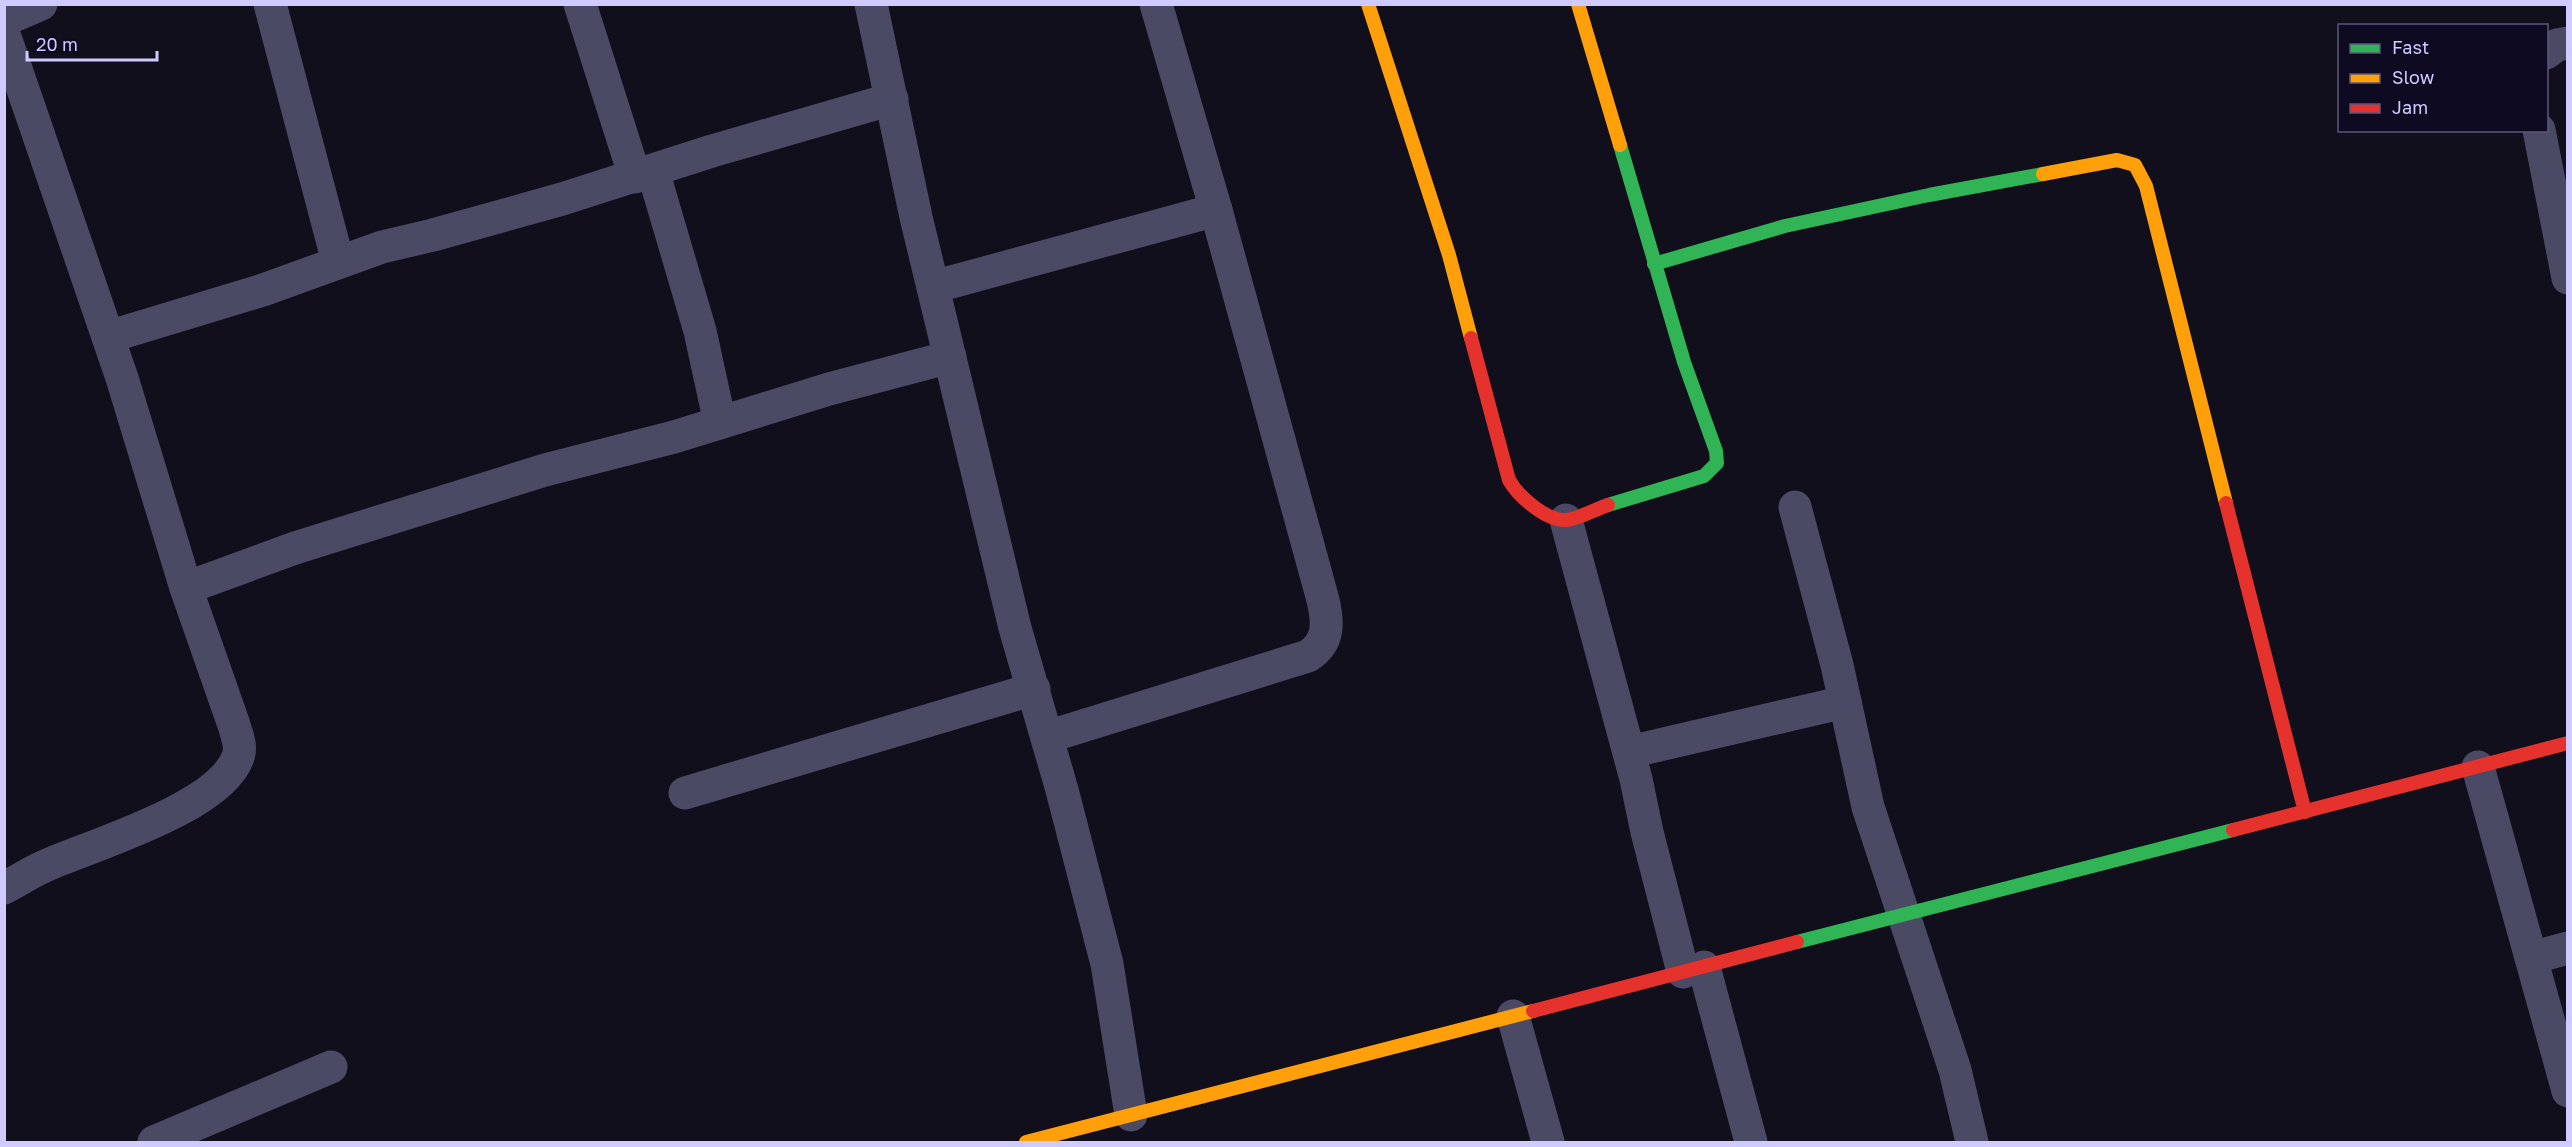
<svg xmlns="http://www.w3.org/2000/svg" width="2572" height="1147" font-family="'Golos Text',sans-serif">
<rect width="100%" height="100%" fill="#120f1c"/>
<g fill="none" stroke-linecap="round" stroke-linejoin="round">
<g stroke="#4a4a65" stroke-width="33">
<path d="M270 4 338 262"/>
<path d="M580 4 635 177"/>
<path d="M871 4 916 217 1015 628 1062 790 1107 964 1131 1115"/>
<path d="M4 20 41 4"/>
<path d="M4 34 122 378 186 588 234 725C237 736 242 746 238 757 220 808 92 845 45 866 31 872 18 881 4 888"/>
<path d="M2546 53 2557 45 2568 43"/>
<path d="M2539 130 2568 278"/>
<path d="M653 171 700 331 720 423"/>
<path d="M933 287 1216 210"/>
<path d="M108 337 263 290 382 247 433 235 562 199 712 151 892 99"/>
<path d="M1795 507 1837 665 1868 807 1955 1070 1972 1142"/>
<path d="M1566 520 1636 779 1647 832 1683 972"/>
<path d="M186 588 295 548 545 470 674 437 829 389 950 357"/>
<path d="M1047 737 1308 656C1330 642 1328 622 1323 600L1216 210 1156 4"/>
<path d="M1629 752 1845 702"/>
<path d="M2478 767 2568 1091"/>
<path d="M685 793 1034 689"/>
<path d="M2531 958 2568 948"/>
<path d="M1704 967 1751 1142"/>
<path d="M1513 1016 1548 1142"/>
<path d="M154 1142 331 1067"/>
</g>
<g stroke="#30b455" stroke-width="14">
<path d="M1654 264 1785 226 1929 195 2043 174"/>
<path d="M1608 505 1704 476 1717 463 1716 451 1684 362 1620 145"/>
<path d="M1797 942 2233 830"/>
</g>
<g stroke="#ff9f0a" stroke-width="14">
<path d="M1368 4 1449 255 1471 338"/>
<path d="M1578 4 1620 145"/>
<path d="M2043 174 2117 160 2135 165 2146 186 2226 503"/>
<path d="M1026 1142 1533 1011"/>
</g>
<g stroke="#e5322d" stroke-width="14">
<path d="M1471 338 1509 480C1518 496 1547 522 1567 520 1580 518 1596 509 1608 505"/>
<path d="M2226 503 2305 812"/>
<path d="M2233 830 2568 743"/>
<path d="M1533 1011 1797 942"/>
</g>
</g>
<rect width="2572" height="1147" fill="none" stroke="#cfcaff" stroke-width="12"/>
<rect x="2338" y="24" width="210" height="108" fill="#0e0a21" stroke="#5b577a" stroke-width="1.5"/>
<rect x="2350" y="44" width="30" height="9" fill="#30b455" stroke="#5b577a" stroke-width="1.5"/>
<text x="2392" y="54" font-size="18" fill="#cfcaff">Fast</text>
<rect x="2350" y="74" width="30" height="9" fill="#ff9f0a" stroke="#5b577a" stroke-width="1.5"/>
<text x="2392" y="84" font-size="18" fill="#cfcaff">Slow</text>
<rect x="2350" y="104" width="30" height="9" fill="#e5322d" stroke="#5b577a" stroke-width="1.5"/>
<text x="2392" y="114" font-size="18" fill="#cfcaff">Jam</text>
<path d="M27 51v9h130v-9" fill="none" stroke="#cfcaff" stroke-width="3"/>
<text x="36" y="51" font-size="18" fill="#cfcaff" stroke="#0e0a21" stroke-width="4.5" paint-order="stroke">20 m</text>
</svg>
